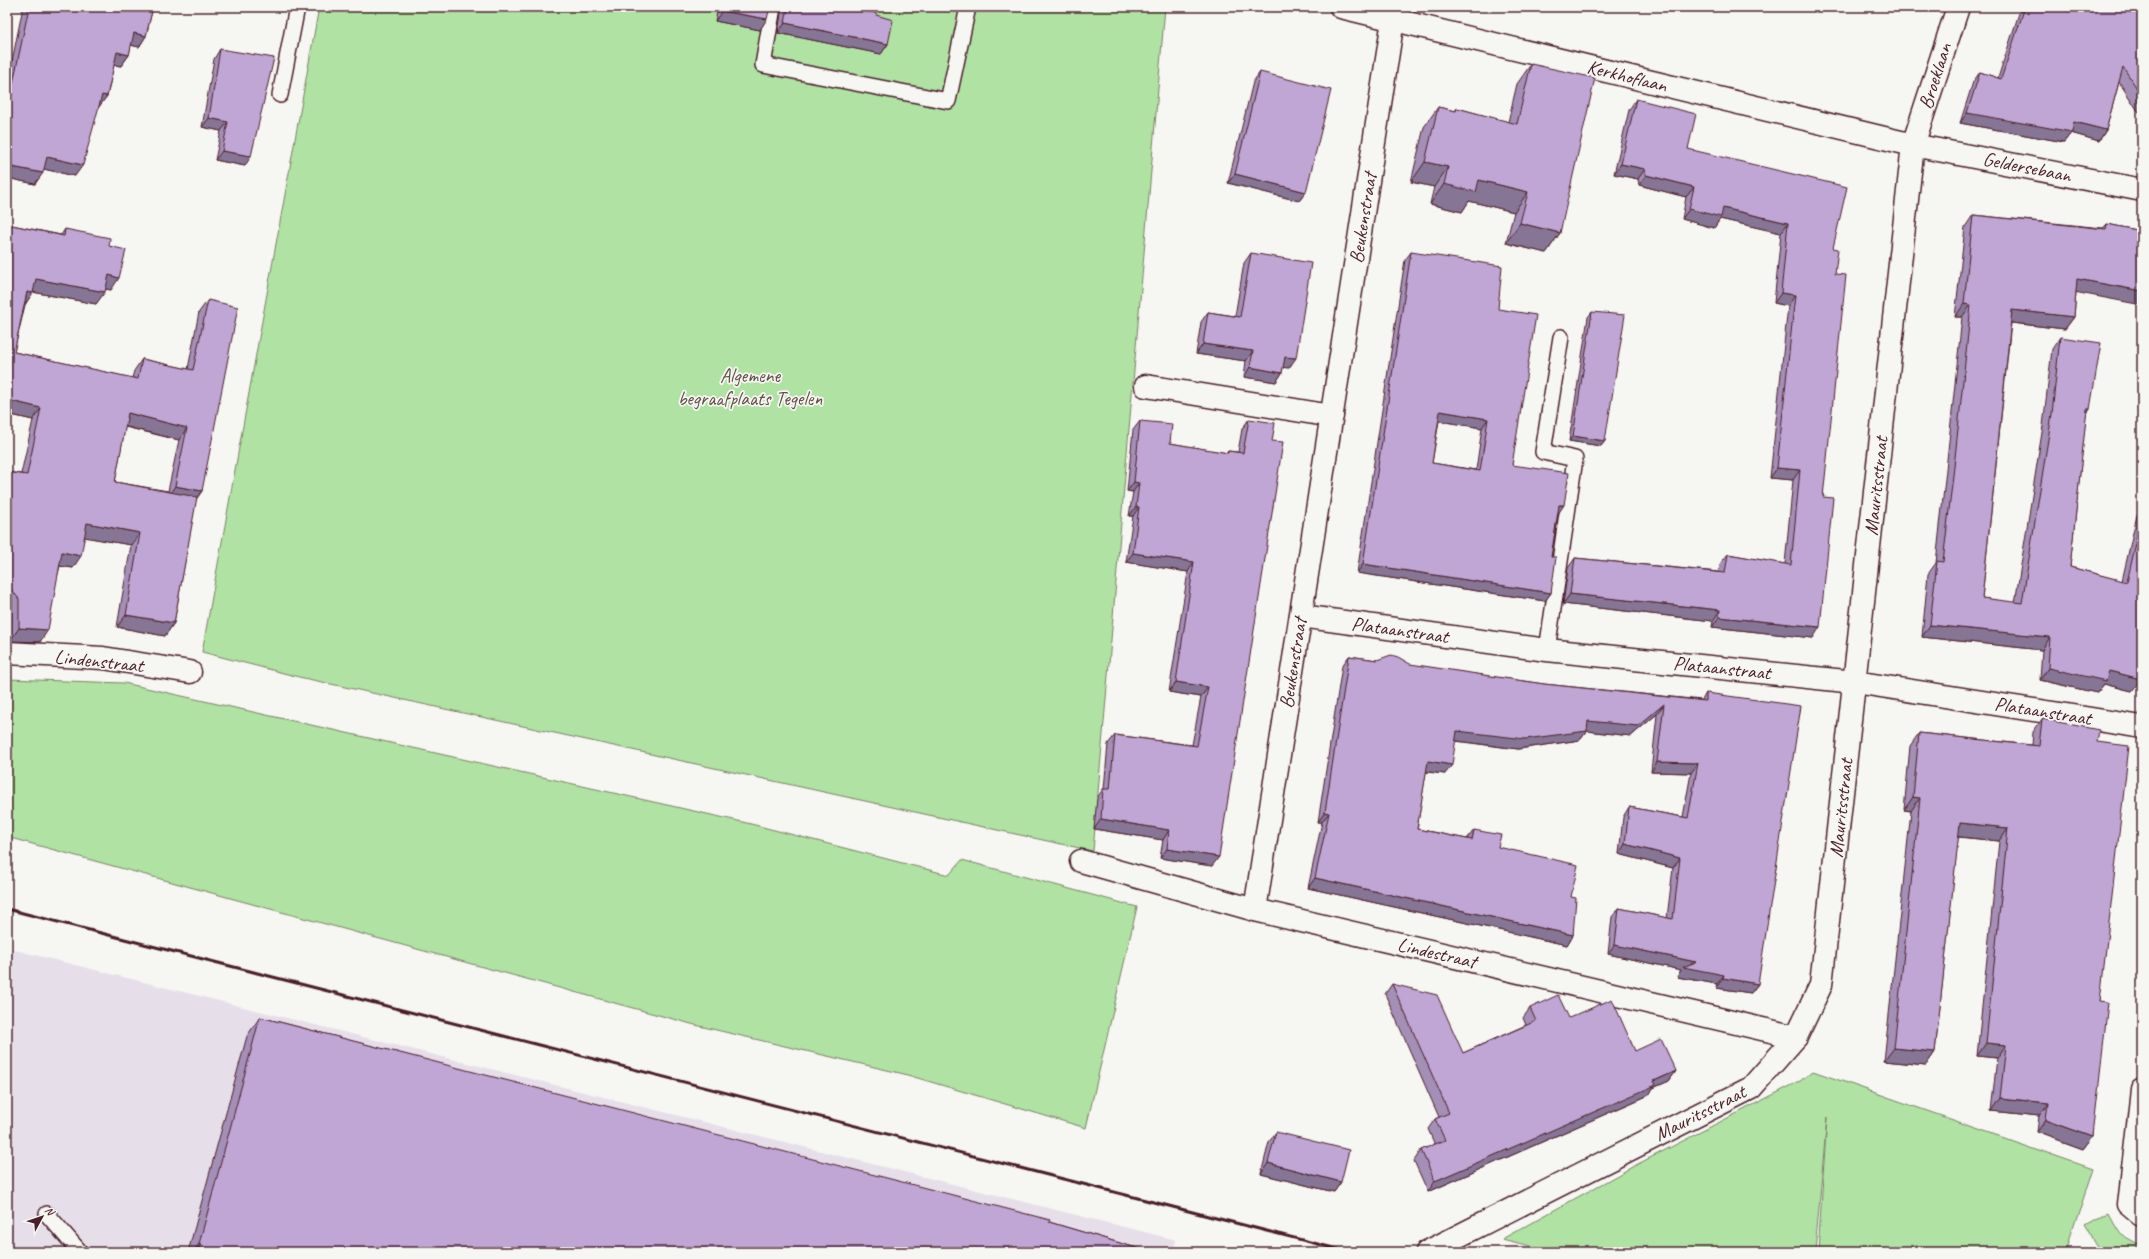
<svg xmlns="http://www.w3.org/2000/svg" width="2149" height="1259" font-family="Caveat,sans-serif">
<rect width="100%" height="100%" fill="#f6f6f2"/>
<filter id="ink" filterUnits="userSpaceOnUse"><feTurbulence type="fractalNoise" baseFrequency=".025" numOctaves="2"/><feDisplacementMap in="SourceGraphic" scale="8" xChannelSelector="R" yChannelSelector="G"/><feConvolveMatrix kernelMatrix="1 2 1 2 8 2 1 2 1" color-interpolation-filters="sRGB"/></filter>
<g filter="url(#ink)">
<path fill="#e6dee9" d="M7 948 1176 1240 1173 1252H7Z"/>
<g fill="#afe2a3" stroke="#7c8067">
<path d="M319 7H1165L1093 851 299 677 202 652Z"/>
<path d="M7 679 124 683 747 823 949 875 962 860 1137 907 1086 1128 904 1074 695 1025 7 837Z"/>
<path d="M1813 1071 2093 1169 2066 1252H1818L1827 1117 1815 1252H1554L1502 1239 1634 1166 1800 1081Z"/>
<path d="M2108 1213C2118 1232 2121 1239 2142 1247V1252H2101L2085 1226Z"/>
</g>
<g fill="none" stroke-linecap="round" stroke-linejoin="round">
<defs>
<g id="lane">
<path d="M773 7 763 65 948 101 968 7"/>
<path d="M280 95 297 7"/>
<path d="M1547 650 1575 459 1543 452 1561 337"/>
<path d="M47 1214 80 1252"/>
</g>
<g id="street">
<path d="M1146 386 1332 416"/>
<path d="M1301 616 1547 650 1855 682 2142 727"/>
<path d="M7 653 103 658 190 672"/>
<path d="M1081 861 1255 910 1796 1037"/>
<path d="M1255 910 1393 20 1397 7"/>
<path d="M2142 1090 2129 1204 2142 1215"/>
<path d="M1427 1252 1751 1088 1796 1037 1821 985 1913 145 2142 190"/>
</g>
<path id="secondary" d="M1341 7 1913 145 1958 7"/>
</defs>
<use href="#lane" stroke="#4a1f2b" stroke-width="18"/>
<use href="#street" stroke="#4a1f2b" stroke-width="25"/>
<use href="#secondary" stroke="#4a1f2b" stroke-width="25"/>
<use href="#lane" stroke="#f6f6f2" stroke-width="15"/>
<use href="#street" stroke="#f6f6f2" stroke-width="22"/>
<use href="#secondary" stroke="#f6f6f2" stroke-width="22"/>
<path stroke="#4a1f2b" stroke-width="3" d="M7 909 1349 1252"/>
</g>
<g fill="#a48fb6" stroke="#4a1f2b" fill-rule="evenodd">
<path d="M23 7H153L146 36 139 47 131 45 129 55 121 66 114 65 107 96 98 107 75 176 44 169 35 184 7 178V86Z"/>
<path d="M718 7H770L760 30 715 21Z"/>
<path d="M782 7H848L847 8 876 15 888 44 881 54 778 33Z"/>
<path d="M2021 7H2142V117L2119 82 2106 130 2099 141 2071 133 2064 142 1960 123 1973 82 1980 72 1998 78Z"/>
<path d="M220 49 245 166 215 160 221 131 202 127 214 59Z"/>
<path d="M1531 64 1560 233 1546 253 1506 243 1514 212 1469 201 1462 212 1430 204 1434 187 1411 182 1424 127 1438 107 1455 111 1457 108 1508 122 1517 84Z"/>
<path d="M1260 72 1306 192 1299 201 1228 183 1253 82Z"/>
<path d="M1636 99 1688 149 1833 248 1835 274 1823 497 1813 638 1712 627 1713 621 1563 604 1568 568 1575 558 1719 572 1720 564 1728 554 1785 564 1793 480 1770 478 1788 306 1774 303 1781 233 1720 219 1714 228 1682 219 1686 197 1639 185 1638 179 1614 174 1629 110Z"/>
<path d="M1973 215 2103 228 2107 224 2142 231 2076 292 2074 317 2065 329 2011 323 1982 598 2015 603 2043 426 2052 349 2060 337 2090 409 2086 415 2070 567 2122 581 2137 515 2142 507V673L2132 691 2104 684 2097 693 2040 680 2042 650 1922 637 1928 574 1936 563 1945 479 1962 317H1955L1965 227Z"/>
<path d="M7 224 61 235 65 229 109 246 111 290 106 289 96 304 33 292 25 305 14 352 132 378 134 371 142 359 188 369 199 312 208 300 202 491 196 499 174 623 165 636 117 627 131 545 85 537 73 568 60 566 40 642 10 641 11 612 7 607V472L21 474 33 420 7 414ZM125 427 179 440 168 491 115 482Z"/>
<path d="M1411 252 1498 309 1512 465 1558 514 1551 557V593L1545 601 1357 573 1405 260ZM1439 421 1482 428 1476 470 1432 463Z"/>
<path d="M1251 253 1289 368 1283 367 1282 373 1276 382 1244 377 1246 361 1196 354 1201 322 1208 312 1235 316 1244 263Z"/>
<path d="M1592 312 1605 441 1601 446 1569 441 1588 317Z"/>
<path d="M1249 419 1212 866 1160 858 1163 840 1094 829 1097 798 1103 789H1104L1108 744 1115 735 1192 745 1201 697 1169 692 1188 572 1126 562 1133 516H1129L1133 492 1127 491 1133 430 1140 421 1170 443 1227 453 1228 451 1238 452 1242 429Z"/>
<path d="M1349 656 1544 684 1702 700 1706 693 1758 984 1751 993 1716 988 1717 984 1677 977 1681 970 1608 954 1612 917 1619 908 1667 918 1673 868 1619 854 1623 817 1629 807 1683 817 1691 773 1651 772 1657 714 1631 736 1587 731 1580 740 1518 749 1455 741 1445 774 1426 772 1417 829 1467 839 1474 830 1498 847 1571 897 1573 935 1567 945 1308 888 1322 822H1318L1342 666Z"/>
<path d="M2042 719 2097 742 2100 1001 2093 1136 2083 1149 2037 1132 2039 1116 1991 1111 1997 1058 1977 1056 1999 841 1958 837 1935 1052 1926 1065 1884 1061 1911 811 1904 810 1910 746 1919 733 2032 745 2033 732Z"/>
<path d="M1392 984 1463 1053 1526 1025 1523 1018 1530 1008 1569 1018 1676 1071 1669 1081 1653 1088 1649 1095 1428 1192 1414 1161 1421 1150 1435 1145 1428 1129 1435 1119 1439 1117 1385 994Z"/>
<path d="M260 1017 1049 1222 1150 1252H188L247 1036Z"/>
<path d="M1276 1132 1341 1182 1334 1192 1261 1174 1269 1142Z"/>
</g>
<g fill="#867494" stroke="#4a1f2b">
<path d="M722 11 767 19 760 30 715 21Z"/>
<path d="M785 23 888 44 881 54 778 33Z"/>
<path d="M134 33 146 36 139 47 126 44Z"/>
<path d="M117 52 129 55 121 66 109 64Z"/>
<path d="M102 95 107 96 99 107 94 106Z"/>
<path d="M1967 113 2074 122 2106 130 2099 141 2071 133 2064 142 1960 123Z"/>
<path d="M209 118 228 122 221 131 202 127Z"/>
<path d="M222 151 251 156 245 166 215 160Z"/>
<path d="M47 157 83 165 75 176 39 168Z"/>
<path d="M1425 162 1448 167 1434 187 1411 182Z"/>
<path d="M1621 164 1645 169 1638 179 1614 174Z"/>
<path d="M7 166 43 173 35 184 7 178Z"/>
<path d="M1235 174 1306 192 1299 201 1228 183Z"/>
<path d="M1646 175 1694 187 1686 197 1639 185Z"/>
<path d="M1479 180 1528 192 1514 212 1469 201 1462 212 1430 204 1444 184Z"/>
<path d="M1723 208 1788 223 1781 233 1720 219 1714 228 1682 219 1689 209Z"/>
<path d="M1520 223 1560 233 1546 253 1506 243Z"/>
<path d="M109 275 119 278 111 290 100 288Z"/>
<path d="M36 279 105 292 96 304 27 291Z"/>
<path d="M2077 279 2142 291V305L2069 291Z"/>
<path d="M27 292 33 293 24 305Z"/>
<path d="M1781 293 1795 295 1788 306 1774 303Z"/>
<path d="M1964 304 1971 305 1962 317H1955Z"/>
<path d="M2012 310 2074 317 2065 329 2004 322Z"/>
<path d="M1203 344 1253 351 1246 361 1196 354Z"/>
<path d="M1285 357 1296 358 1289 368 1278 367Z"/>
<path d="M1250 367 1282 373 1276 382 1244 377Z"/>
<path d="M7 400 41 408 33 420 7 414Z"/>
<path d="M2087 409H2090L2081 422Z"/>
<path d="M1440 411 1488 419 1482 428 1434 420Z"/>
<path d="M128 413 187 428 179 440 119 425Z"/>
<path d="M1573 436 1605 441 1601 446 1569 441Z"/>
<path d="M1777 468 1800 470 1793 480 1770 478Z"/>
<path d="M1134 482 1139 483 1133 492 1127 491Z"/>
<path d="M175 486 202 491 193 504 167 498Z"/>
<path d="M1559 505H1564L1558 514 1553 513Z"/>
<path d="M1136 507H1139L1133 516H1129Z"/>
<path d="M87 523 140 533 131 545 78 536Z"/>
<path d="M62 552 81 556 73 568 53 565Z"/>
<path d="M1133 553 1194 562 1188 572 1126 562Z"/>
<path d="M1363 564 1551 593 1545 601 1357 573Z"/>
<path d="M1570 594 1720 610 1713 621 1563 604Z"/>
<path d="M126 615 174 623 165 636 117 627Z"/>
<path d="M1719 617 1820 627 1813 638 1712 627Z"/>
<path d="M1930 625 2050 637 2042 650 1922 637Z"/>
<path d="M19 628 48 630 40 642 10 641Z"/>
<path d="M2048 668 2109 671 2141 679 2132 691 2104 684 2097 693 2040 680Z"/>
<path d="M1176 682 1208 687 1201 697 1169 692Z"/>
<path d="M1664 704 1657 714 1631 736 1587 731 1580 740 1518 749 1450 740 1457 731 1588 721Z"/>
<path d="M1428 761 1452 765 1445 774 1421 771Z"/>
<path d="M1657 762 1698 763 1691 773 1651 772Z"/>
<path d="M1913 797 1920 798 1911 811 1904 810Z"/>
<path d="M1325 812 1329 813 1322 822H1318Z"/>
<path d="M1101 819 1169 830 1163 840 1094 829Z"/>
<path d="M1960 823 2008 828 1999 841 1951 836Z"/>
<path d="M1625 844 1680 858 1673 868 1619 854Z"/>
<path d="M1167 849 1219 857 1212 866 1160 858Z"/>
<path d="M1315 878 1573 935 1567 945 1308 888Z"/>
<path d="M1615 945 1696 962 1724 975 1717 984 1677 977 1681 970 1608 954Z"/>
<path d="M1723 978 1758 984 1751 993 1716 988Z"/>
<path d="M1986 1043 2006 1045 1997 1058 1977 1056Z"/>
<path d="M1894 1048 1935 1052 1926 1065 1884 1061Z"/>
<path d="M1676 1071 1669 1081 1653 1088 1649 1095 1428 1192 1435 1181Z"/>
<path d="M2000 1098 2048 1103 2039 1116 1991 1111Z"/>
<path d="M2046 1119 2093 1136 2083 1149 2037 1132Z"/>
<path d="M1268 1163 1341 1182 1334 1192 1261 1174Z"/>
<path d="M199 1244 201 1245 196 1252H193Z"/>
</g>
<g fill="#bfa6d4" stroke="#4a1f2b" fill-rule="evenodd">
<path d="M29 7H153L146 36 134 33 129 55 117 52 107 96 102 95 83 165 47 157 43 173 7 166V112Z"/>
<path d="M723 7H770L767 19 722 11Z"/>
<path d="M788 7H848L847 8 876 13V15L893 20 888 44 785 23Z"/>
<path d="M2025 7H2142V96L2123 67 2106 130 2074 122 2072 132 1967 113 1980 72 2001 79Z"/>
<path d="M220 49 274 58 251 156 222 151 228 122 209 118Z"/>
<path d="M1531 64 1595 78 1560 233 1520 223 1528 192 1479 180 1476 192 1444 184 1448 167 1425 162 1438 107 1456 111 1457 108 1517 124Z"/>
<path d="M1260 72 1331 90 1306 192 1235 174Z"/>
<path d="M1636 99 1696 114 1688 149 1847 187 1833 248 1838 249 1835 274 1846 275 1823 497 1833 498 1820 627 1719 617 1720 610 1570 594 1575 558 1725 573 1728 554 1791 565 1800 470 1777 468 1795 295 1781 293 1788 223 1723 208 1721 217 1689 209 1694 187 1646 175 1645 169 1621 164Z"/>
<path d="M1973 215 2106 229 2107 224 2142 231V291L2077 279 2074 317 2012 310 1982 598 2022 603 2052 414 2060 337 2101 343 2090 409H2087L2070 567 2127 582 2142 517V673L2141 679 2109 671 2106 681 2048 668 2050 637 1930 625 1937 561 1943 562 1954 467 1971 305 1964 304Z"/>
<path d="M7 224 64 236 65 229 110 238 109 246 126 250 119 278 109 275 105 292 36 279 33 293 27 292 14 352 138 379 142 359 193 370 208 300 238 307 202 491 175 486 187 428 128 413 115 482 197 497 174 623 126 615 140 533 87 523 81 556 62 552 48 630 19 628V599L7 584V472L27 475 41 408 7 400Z"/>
<path d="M1411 252 1502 266 1498 309 1536 315 1512 465 1569 473 1564 505H1559L1551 557H1556L1551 593 1363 564ZM1440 411 1488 419 1480 471 1432 463Z"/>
<path d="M1251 253 1311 263 1296 358 1285 357 1282 373 1250 367 1253 351 1203 344 1208 312 1240 317Z"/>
<path d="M1592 312 1625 315 1605 441 1573 436Z"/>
<path d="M1249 419 1275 423 1272 441 1283 442 1219 857 1167 849 1169 830 1101 819 1103 789H1110L1115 735 1197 746 1208 687 1176 682 1194 562 1133 553 1139 507H1136L1139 483 1134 482 1140 421 1172 424 1170 443 1228 453V451L1243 453Z"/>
<path d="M1391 655 1398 657 1410 664 1544 684 1706 701V693L1801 706 1758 984 1723 978 1724 975 1683 967 1696 962 1615 945 1619 908 1673 919 1680 858 1625 844 1629 807 1688 818 1698 763 1657 762 1664 704 1638 726 1588 721 1587 731 1525 739 1457 731 1452 765 1428 761 1417 829 1472 840 1474 830 1501 835 1498 847 1578 865 1571 897 1576 898 1573 935 1315 878 1329 813 1325 812 1349 656 1377 660Z"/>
<path d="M2042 719 2099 730 2097 742 2129 746 2100 1001 2108 1002 2093 1136 2046 1119 2048 1103 2000 1098 2006 1045 1986 1043 2008 828 1960 823 1935 1052 1894 1048 1920 798 1913 797 1919 733 2039 746Z"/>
<path d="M1392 984 1437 995 1463 1053 1536 1021 1530 1008 1558 995 1569 1018 1612 999 1635 1051 1661 1039 1676 1071 1654 1081 1656 1085 1435 1181 1421 1150 1445 1140 1435 1119 1449 1113Z"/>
<path d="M260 1017 1050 1220 1049 1222 1150 1252H199L201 1245 199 1244Z"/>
<path d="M1276 1132 1349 1150 1341 1182 1268 1163Z"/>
</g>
</g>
<g text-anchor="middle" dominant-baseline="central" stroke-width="3.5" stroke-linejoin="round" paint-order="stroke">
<g font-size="20" fill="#4a1f2b" stroke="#f6f6f2">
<text transform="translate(1627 76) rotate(14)">Kerkhoflaan</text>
<text transform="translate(1935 76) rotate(-72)">Broeklaan</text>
<text transform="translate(2027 167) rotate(11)">Geldersebaan</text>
<text transform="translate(1363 218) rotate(-81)">Beukenstraat</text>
<text transform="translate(1876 486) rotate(-84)">Mauritsstraat</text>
<text transform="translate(1400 630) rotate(8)">Plataanstraat</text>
<text transform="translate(99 661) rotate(6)">Lindenstraat</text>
<text transform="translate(1293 663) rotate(-81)">Beukenstraat</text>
<text transform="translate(1722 668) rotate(6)">Plataanstraat</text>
<text transform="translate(2043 711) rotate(9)">Plataanstraat</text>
<text transform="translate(1841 808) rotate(-84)">Mauritsstraat</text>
<text transform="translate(1437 953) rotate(13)">Lindestraat</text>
<text transform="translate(1700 1113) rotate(-27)">Mauritsstraat</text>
</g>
<g font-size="20" fill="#635049" stroke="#f6f6f2">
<text x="750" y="375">Algemene<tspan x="750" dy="23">begraafplaats Tegelen</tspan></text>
</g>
</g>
<rect width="2149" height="1259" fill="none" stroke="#f6f6f2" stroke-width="24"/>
<rect x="12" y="12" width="2125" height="1235" fill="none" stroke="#4a1f2b" stroke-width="1.5" filter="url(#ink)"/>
<g transform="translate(42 1217) rotate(50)" stroke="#f6f6f2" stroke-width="3" paint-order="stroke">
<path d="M0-3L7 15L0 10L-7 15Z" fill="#4a1f2b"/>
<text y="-6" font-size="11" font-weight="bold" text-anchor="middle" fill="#4a1f2b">N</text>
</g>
</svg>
